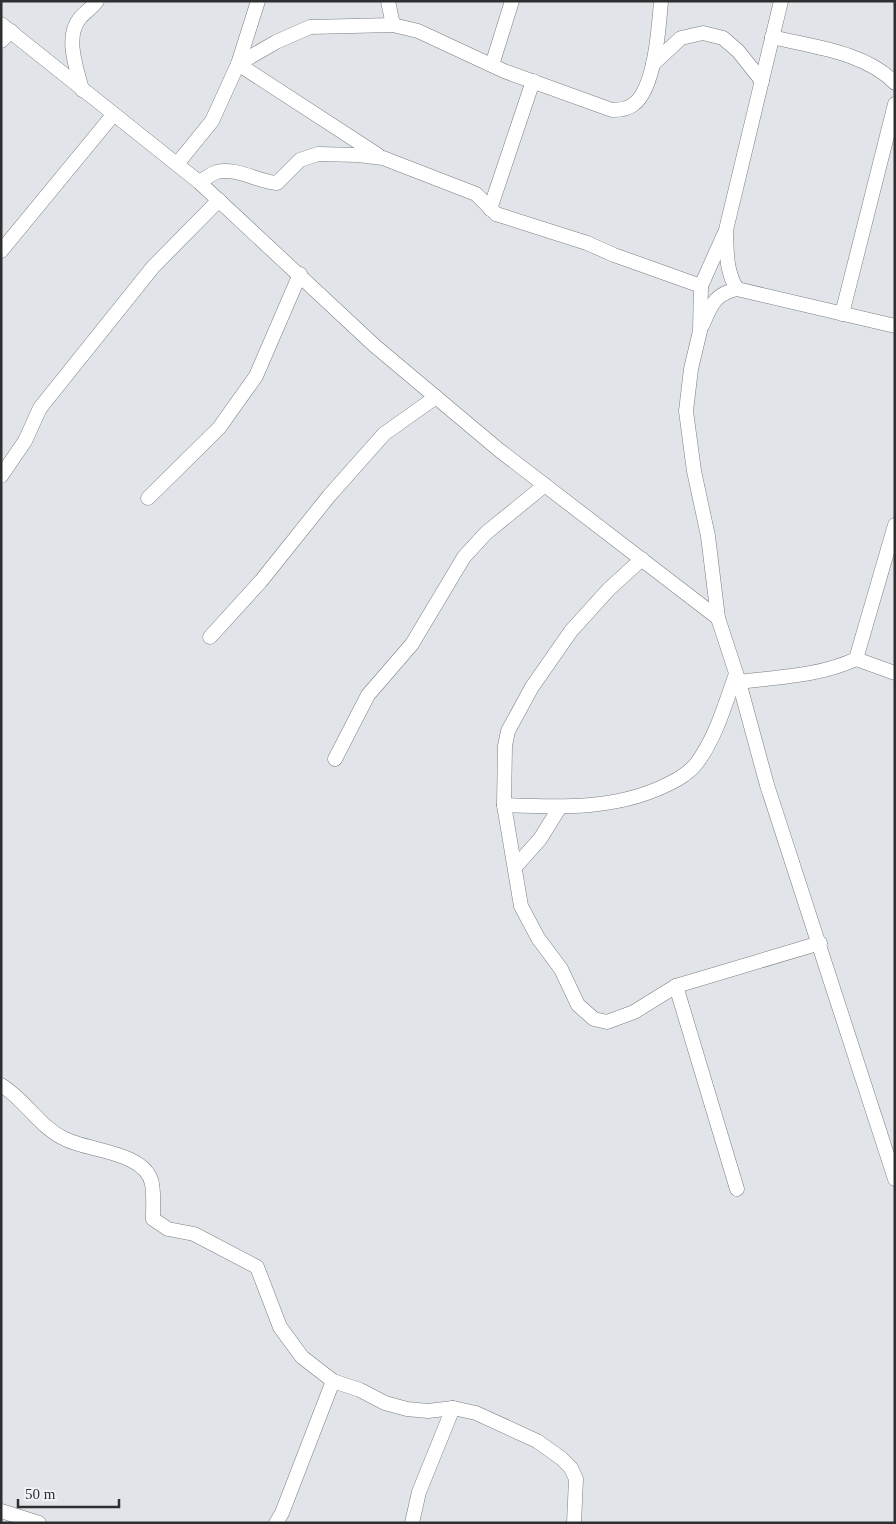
<svg xmlns="http://www.w3.org/2000/svg" width="896" height="1524" font-family="'Times New Roman',serif">
<rect width="100%" height="100%" fill="#e1e4e8"/>
<g fill="none" stroke-linecap="round" stroke-linejoin="round">
<defs>
<g id="minor">
<path d="M258 1 238 64 378 155"/>
<path d="M388 1 393 25"/>
<path d="M781 1 726 230 701 286 700 331 691 369 686 411 694 471 708 536 718 618 739 682 767 785 895 1179"/>
<path d="M1 24 199 182 375 346 499 450 718 618"/>
<path d="M772 37C813 47 865 52 895 83"/>
<path d="M1 41 11 31"/>
<path d="M653 64 681 38 703 33 723 38 738 51 762 81"/>
<path d="M492 65 512 1"/>
<path d="M82 90C77 69 64 37 80 18 85 12 92 8 97 1"/>
<path d="M177 164 212 121 238 64 276 42 310 27 393 25 418 31 504 71 612 110C620 110 628 109 634 104 655 88 659 27 661 1"/>
<path d="M199 182C205 179 211 174 217 172 236 167 259 182 277 183L300 160 318 154 358 155 383 158 476 194 496 214 587 243 614 255 701 286"/>
<path d="M490 209 533 81"/>
<path d="M726 234C727 254 726 271 737 289"/>
<path d="M1 251 113 115"/>
<path d="M842 314 895 104"/>
<path d="M702 326C711 306 714 294 737 289L895 326"/>
<path d="M1 476 25 441 40 408 153 267 219 200"/>
<path d="M148 498 219 428 256 376 300 274"/>
<path d="M642 559 609 589 571 631 532 687 508 731 505 746 504 805 521 906 538 938 561 969 578 1005 594 1019 607 1022 634 1012 676 986 820 943"/>
<path d="M210 637 261 581 329 496 384 434 436 397"/>
<path d="M856 659 895 673"/>
<path d="M739 682C778 677 820 676 856 659L895 525"/>
<path d="M335 759 368 695 412 644 464 557 486 533 545 485"/>
<path d="M504 805C558 807 612 810 662 787 675 781 687 775 696 764 716 738 725 704 736 674"/>
<path d="M516 866 540 839 560 807"/>
<path d="M676 986 737 1189"/>
<path d="M1 1085C26 1100 39 1127 65 1139 88 1151 147 1152 152 1184 154 1195 153 1208 153 1219L168 1229 194 1234 257 1267 280 1327 302 1357 333 1381 360 1390 385 1403 407 1409 428 1411 453 1408 476 1413 537 1441 561 1458 571 1468 576 1479 574 1523"/>
<path d="M1 1511 39 1523"/>
<path d="M276 1523 282 1513 333 1381"/>
<path d="M412 1523 419 1492 453 1408"/>
</g>
</defs>
<use href="#minor" stroke="#7b7e82" stroke-width="15"/>
<use href="#minor" stroke="#fff" stroke-width="14"/>
</g>
<rect width="896" height="1524" fill="none" stroke="#2d2f30" stroke-width="5"/>
<path d="M18 1499v8h101v-8" fill="none" stroke="#2d2f30" stroke-width="2.5"/>
<text x="25" y="1499" font-size="15" fill="#2d2f30" stroke="#eef1f6" stroke-width="4" paint-order="stroke">50 m</text>
</svg>
